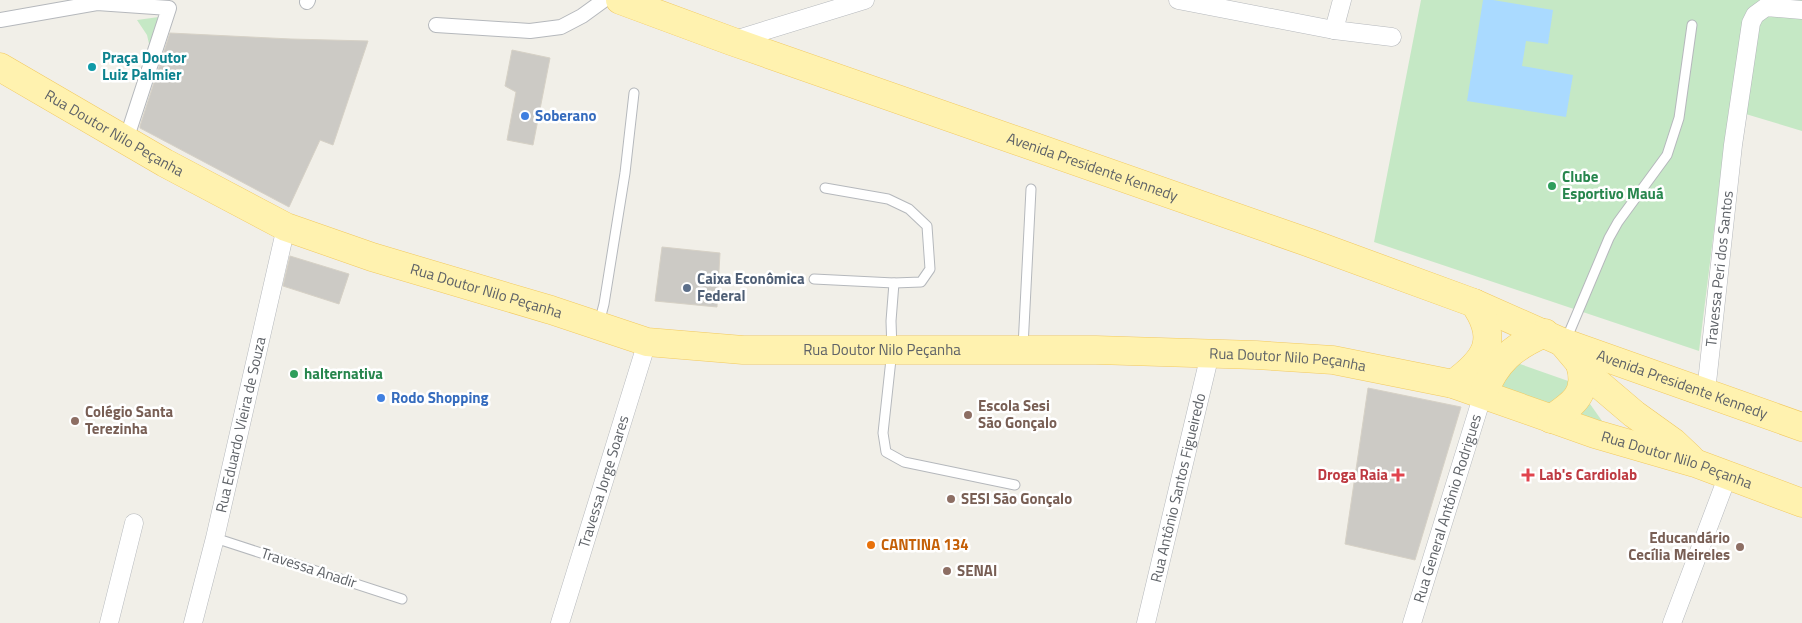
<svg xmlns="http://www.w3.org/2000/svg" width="1802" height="623" viewBox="0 0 1802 623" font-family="'Titillium Web',sans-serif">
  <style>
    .green { fill: #c5e8c5 }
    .water { fill: #aadaff }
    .building { fill: #cccac5; stroke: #d6d1c6 }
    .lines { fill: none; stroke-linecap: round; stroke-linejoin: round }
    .service-casing { stroke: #b5b8bc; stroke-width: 11 }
    .pedestrian-casing { stroke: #b5b8bc; stroke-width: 16 }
    .minor-casing { stroke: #b5b8bc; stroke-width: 19 }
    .primary-casing { stroke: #f2c960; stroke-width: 29 }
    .service { stroke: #fff; stroke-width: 9 }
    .pedestrian { stroke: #fff; stroke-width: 14 }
    .minor { stroke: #fff; stroke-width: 18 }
    .primary { stroke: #fff2af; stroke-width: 28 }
    .culture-dot { fill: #0f9aa8; stroke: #fff; stroke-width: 2 }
    .shop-dot { fill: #3f7fe0; stroke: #fff; stroke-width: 2 }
    .leisure-dot { fill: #2e9e5b; stroke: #fff; stroke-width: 2 }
    .service-dot { fill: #5c6f8a; stroke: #fff; stroke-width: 2 }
    .education-dot { fill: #8d6e63; stroke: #fff; stroke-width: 2 }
    .health-dot { fill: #e0444e; stroke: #fff; stroke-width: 2 }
    .food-dot { fill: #e8710a; stroke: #fff; stroke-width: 2 }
    .labels { text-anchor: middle; stroke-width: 5; stroke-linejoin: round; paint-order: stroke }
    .culture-label { font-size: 15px; font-weight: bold; fill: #0d838f; stroke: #fff; text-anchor: start }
    .shop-label { font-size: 15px; font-weight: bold; fill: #366cbe; stroke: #fff; text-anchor: start }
    .street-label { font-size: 15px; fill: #5f6368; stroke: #fff }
    .leisure-label { font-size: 15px; font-weight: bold; fill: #27864d; stroke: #fff; text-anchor: start }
    .service-label { font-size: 15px; font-weight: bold; fill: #4e5e75; stroke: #fff; text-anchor: start }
    .education-label { font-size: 15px; font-weight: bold; fill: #785e54; stroke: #fff; text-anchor: start }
    .health-label { font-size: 15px; font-weight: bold; fill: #be3a42; stroke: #fff; text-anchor: end }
    .food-label { font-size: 15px; font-weight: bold; fill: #c56008; stroke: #fff; text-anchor: start }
  </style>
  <rect width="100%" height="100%" fill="#f1efe8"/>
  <!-- green -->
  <g class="green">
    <path d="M1421,0H1802V131L1729,109L1699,351L1374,242Z"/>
    <path d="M166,16L150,48L147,35L137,20Z"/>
    <path d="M1520,364L1571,382L1573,384L1549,406L1498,388L1505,366Z"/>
    <path d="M1590,404L1607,428L1571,418Z"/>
  </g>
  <!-- water -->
  <path class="water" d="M1483,0H1493L1553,10L1548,44L1526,41L1522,66L1573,75L1566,117L1467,101Z"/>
  <!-- building -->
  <g class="building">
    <path d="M170,33L291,39L368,41L333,145L320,140L289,207L140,128V126Z"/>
    <path d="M512,50L550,58L533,145L507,140L516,92L505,86Z"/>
    <path d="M662,247L720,253L717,307L655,301Z"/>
    <path d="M290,256L349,274L339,304L283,286Z"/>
    <path d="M1368,388L1461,407L1415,560L1345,544Z"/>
  </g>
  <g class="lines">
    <!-- service casing -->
    <g class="service-casing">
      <g id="service">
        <path d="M814,279L894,283L921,282L930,269L927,226L909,209L888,199L825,188"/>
        <path d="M894,283L891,321L892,350L883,433L886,452L904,462L1015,485"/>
        <path d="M599,323L604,304L625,173L634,93"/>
        <path d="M1566,340L1609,238L1618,222L1667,155L1679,118L1692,25"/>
        <path d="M1023,347L1031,189"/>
        <path d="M215,538L402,599"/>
      </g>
    </g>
    <!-- pedestrian casing -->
    <g class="pedestrian-casing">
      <g id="pedestrian">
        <path d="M307,2L308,0"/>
        <path d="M0,20L97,3L169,8L126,140"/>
        <path d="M436,25L530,31L561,27L582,16L604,0"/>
      </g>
    </g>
    <!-- minor casing -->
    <g class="minor-casing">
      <g id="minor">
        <path d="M1178,0L1334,30L1392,37"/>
        <path d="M1334,30L1342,0"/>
        <path d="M731,41L865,0"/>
        <path id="s1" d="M1706,392L1733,145L1751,23L1755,15L1766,7L1802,10"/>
        <path d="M109,623L134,523"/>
        <path id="s2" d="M193,623L215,538L286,227"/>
        <path id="s3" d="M560,623L647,342"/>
        <path id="s4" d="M1146,623L1210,354"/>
        <path id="s5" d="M1412,623L1483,394"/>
        <path d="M1672,623L1728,475"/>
      </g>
    </g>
    <!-- primary casing -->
    <g class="primary-casing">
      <g id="primary">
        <path id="s6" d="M620,0L731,41L1310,243L1474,303L1562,342L1802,427"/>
        <path id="s7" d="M0,67L165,163L286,227L372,257L551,310L647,342L743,350H1096L1256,355L1333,360L1453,384L1595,434L1695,463L1802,503"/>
        <path d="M1562,342L1594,380L1634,414L1673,442L1690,458"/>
        <path d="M1453,384C1486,360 1500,340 1474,303"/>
        <path d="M1483,394C1496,361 1513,347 1545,333"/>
        <path d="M1551,419C1573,404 1589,394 1580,364"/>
      </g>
    </g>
    <!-- service -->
    <use href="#service" class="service"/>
    <!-- pedestrian -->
    <use href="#pedestrian" class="pedestrian"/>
    <!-- minor -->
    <use href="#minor" class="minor"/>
    <!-- primary -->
    <use href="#primary" class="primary"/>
  </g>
  <!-- markers -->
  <circle class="culture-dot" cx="92" cy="67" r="5"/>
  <g class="shop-dot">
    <circle cx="525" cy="116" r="5"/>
    <circle cx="381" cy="398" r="5"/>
  </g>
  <g class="leisure-dot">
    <circle cx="1552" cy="186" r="5"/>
    <circle cx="294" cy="374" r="5"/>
  </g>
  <circle class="service-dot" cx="687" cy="288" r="5"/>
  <g class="education-dot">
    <circle cx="968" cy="415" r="5"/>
    <circle cx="75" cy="421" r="5"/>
    <circle cx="951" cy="499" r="5"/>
    <circle cx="1740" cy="547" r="5"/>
    <circle cx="947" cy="571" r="5"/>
  </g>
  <g class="health-dot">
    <path d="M1395.5 467.5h5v5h5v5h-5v5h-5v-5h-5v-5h5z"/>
    <path d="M1525.5 467.5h5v5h5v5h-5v5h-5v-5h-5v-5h5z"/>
  </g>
  <circle class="food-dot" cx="871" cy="545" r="5"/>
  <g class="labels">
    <!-- culture labels -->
    <g class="culture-label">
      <text x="102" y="63">Praça Doutor<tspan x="102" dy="17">Luiz Palmier</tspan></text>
    </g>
    <!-- shop labels -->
    <g class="shop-label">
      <text x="535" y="121">Soberano</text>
      <text x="391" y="403">Rodo Shopping</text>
    </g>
    <!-- street labels -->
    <g class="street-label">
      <text dy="5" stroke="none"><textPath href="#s7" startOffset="132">Rua Doutor Nilo Peçanha</textPath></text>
      <text dy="5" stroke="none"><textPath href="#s6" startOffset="501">Avenida Presidente Kennedy</textPath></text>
      <text dy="5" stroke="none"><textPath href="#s1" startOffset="124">Travessa Peri dos Santos</textPath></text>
      <text dy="5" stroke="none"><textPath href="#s7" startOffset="538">Rua Doutor Nilo Peçanha</textPath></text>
      <text dy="5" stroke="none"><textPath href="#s7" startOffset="942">Rua Doutor Nilo Peçanha</textPath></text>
      <text dy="5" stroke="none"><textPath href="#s7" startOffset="1348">Rua Doutor Nilo Peçanha</textPath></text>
      <text dy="5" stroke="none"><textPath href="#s6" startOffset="1130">Avenida Presidente Kennedy</textPath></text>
      <text dy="5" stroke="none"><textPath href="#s2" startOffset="204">Rua Eduardo Vieira de Souza</textPath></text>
      <text dy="5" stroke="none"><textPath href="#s7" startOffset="1752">Rua Doutor Nilo Peçanha</textPath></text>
      <text dy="5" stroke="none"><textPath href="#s3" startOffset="148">Travessa Jorge Soares</textPath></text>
      <text dy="5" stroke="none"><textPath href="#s4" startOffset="139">Rua Antônio Santos Figueiredo</textPath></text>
      <text dy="5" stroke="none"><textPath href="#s5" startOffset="120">Rua General Antônio Rodrigues</textPath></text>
      <text transform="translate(309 568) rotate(18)" y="5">Travessa Anadir</text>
    </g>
    <!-- leisure labels -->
    <g class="leisure-label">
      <text x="1562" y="182">Clube<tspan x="1562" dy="17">Esportivo Mauá</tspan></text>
      <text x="304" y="379">halternativa</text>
    </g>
    <!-- service labels -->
    <g class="service-label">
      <text x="697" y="284">Caixa Econômica<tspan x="697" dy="17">Federal</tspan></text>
    </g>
    <!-- education labels -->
    <g class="education-label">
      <text x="978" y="411">Escola Sesi<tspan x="978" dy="17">São Gonçalo</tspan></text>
      <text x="85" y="417">Colégio Santa<tspan x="85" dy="17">Terezinha</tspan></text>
      <text x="961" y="504">SESI São Gonçalo</text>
      <text x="1730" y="543" text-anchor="end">Educandário<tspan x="1730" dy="17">Cecília Meireles</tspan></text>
      <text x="957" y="576">SENAI</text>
    </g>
    <!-- health labels -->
    <g class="health-label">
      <text x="1388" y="480">Droga Raia</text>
      <text x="1539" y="480" text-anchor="start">Lab's Cardiolab</text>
    </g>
    <!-- food labels -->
    <g class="food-label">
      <text x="881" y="550">CANTINA 134</text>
    </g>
  </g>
</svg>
